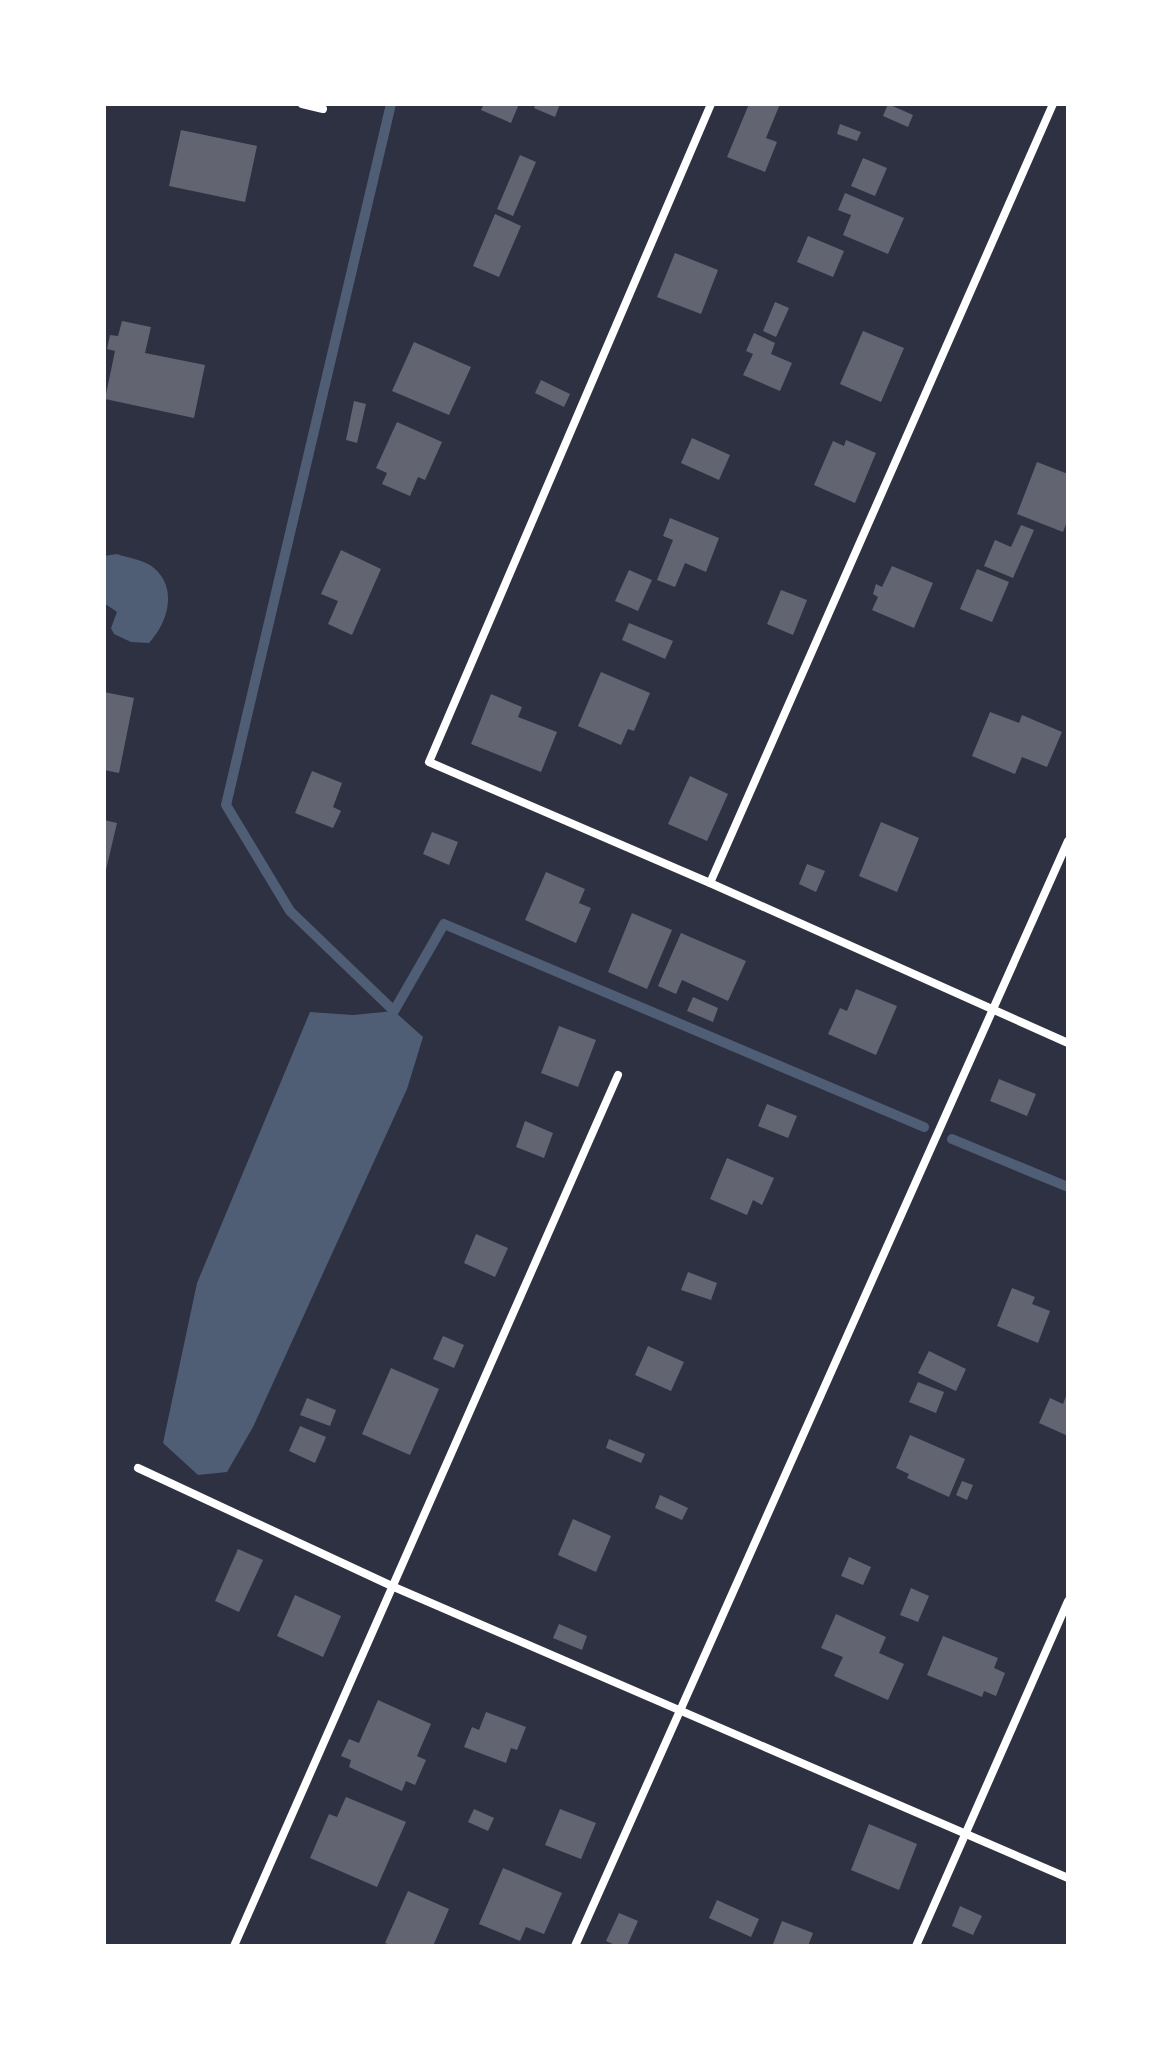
<svg xmlns="http://www.w3.org/2000/svg" width="1172" height="2050" viewBox="0 0 1172 2050" font-family="Merriweather,serif">
  <style>
    .water { fill: #4f5d75 }
    .lines { fill: none; stroke-linecap: round; stroke-linejoin: round }
    .stream { stroke: #4f5d75; stroke-width: 10 }
    .building { fill: #626471 }
    .minor { stroke: #fff; stroke-width: 8 }
  </style>
  <rect width="100%" height="100%" fill="#2d3142"/>
  <!-- water -->
  <g class="water">
    <path d="M117,554C128,558 145,560 154,568C178,588 168,623 149,643L131,642L114,634L111,628L117,612L104,603V556Z"/>
    <path d="M394,1011L423,1037L407,1089L253,1427L227,1472L198,1475L163,1443L197,1283L310,1012L353,1015Z"/>
  </g>
  <g class="lines">
    <!-- stream -->
    <g class="stream">
      <path d="M391,104L226,805L290,911L394,1011L444,924L924,1127"/>
      <path d="M952,1139L1068,1187"/>
    </g>
  </g>
  <!-- building -->
  <g class="building">
    <path d="M484,104H519L511,123L481,110Z"/>
    <path d="M536,104H560L555,117L534,108Z"/>
    <path d="M749,104H780L766,138L777,142L765,172L727,157Z"/>
    <path d="M888,104L913,115L908,127L883,116Z"/>
    <path d="M840,124L861,132L857,141L837,134Z"/>
    <path d="M181,130L257,146L245,202L169,186Z"/>
    <path d="M520,155L536,162L513,216L497,209Z"/>
    <path d="M863,158L887,168L875,196L851,186Z"/>
    <path d="M845,193L904,218L888,254L843,235L851,215L838,210Z"/>
    <path d="M495,214L521,226L499,277L473,266Z"/>
    <path d="M808,236L844,251L833,277L797,262Z"/>
    <path d="M675,253L718,270L701,314L657,297Z"/>
    <path d="M775,302L789,308L776,337L763,331Z"/>
    <path d="M122,321L151,327L145,353L205,365L194,418L105,399L115,351L107,349L110,335L118,336Z"/>
    <path d="M863,331L904,348L881,402L840,384Z"/>
    <path d="M754,333L775,343L771,354L792,363L780,391L743,375L753,354L746,351Z"/>
    <path d="M414,342L471,367L449,415L392,391Z"/>
    <path d="M541,380L570,394L564,407L535,393Z"/>
    <path d="M354,401L366,404L357,443L346,440Z"/>
    <path d="M397,422L442,442L425,480L418,477L410,496L382,484L387,473L376,468Z"/>
    <path d="M692,438L730,455L719,480L681,463Z"/>
    <path d="M846,440L876,453L855,503L814,485L833,441L844,446Z"/>
    <path d="M1037,462L1068,474V519L1063,532L1017,514Z"/>
    <path d="M670,518L719,538L706,572L685,563L675,587L657,580L673,540L663,536Z"/>
    <path d="M1021,525L1034,530L1013,578L984,566L995,540L1011,547Z"/>
    <path d="M341,550L381,569L352,635L328,624L338,601L321,594Z"/>
    <path d="M892,566L933,583L914,628L872,610L878,597L873,594L876,584L882,587Z"/>
    <path d="M977,569L1009,582L992,622L960,609Z"/>
    <path d="M629,570L652,580L638,611L615,601Z"/>
    <path d="M781,590L807,600L793,635L767,624Z"/>
    <path d="M629,623L673,641L665,659L622,640Z"/>
    <path d="M601,672L650,693L634,731L628,729L621,745L578,726Z"/>
    <path d="M104,692L134,698L119,773L104,770Z"/>
    <path d="M491,694L522,707L518,717L557,732L541,772L471,744Z"/>
    <path d="M990,712L1019,723L1022,715L1062,732L1047,767L1022,757L1015,774L972,756Z"/>
    <path d="M312,771L342,783L333,807L341,811L333,828L295,813Z"/>
    <path d="M690,776L728,794L707,841L668,824Z"/>
    <path d="M104,820L117,823L105,874L104,873Z"/>
    <path d="M881,822L919,838L897,892L859,876Z"/>
    <path d="M432,832L458,842L449,865L423,854Z"/>
    <path d="M807,864L825,871L816,892L799,884Z"/>
    <path d="M546,872L585,889L579,903L591,908L576,943L525,920Z"/>
    <path d="M632,913L672,930L647,989L608,972Z"/>
    <path d="M681,933L746,961L728,1001L682,980L676,994L658,986Z"/>
    <path d="M856,989L897,1006L876,1055L828,1034L840,1008L847,1011Z"/>
    <path d="M693,997L718,1008L713,1022L687,1011Z"/>
    <path d="M559,1026L596,1040L578,1087L541,1073Z"/>
    <path d="M999,1079L1036,1094L1027,1116L990,1101Z"/>
    <path d="M767,1104L797,1116L788,1138L758,1126Z"/>
    <path d="M525,1121L553,1133L544,1158L516,1147Z"/>
    <path d="M727,1158L774,1178L762,1205L753,1200L747,1215L710,1199Z"/>
    <path d="M476,1234L508,1248L495,1277L464,1263Z"/>
    <path d="M688,1272L717,1283L711,1300L681,1290Z"/>
    <path d="M1012,1288L1035,1297L1032,1304L1050,1311L1038,1343L997,1326Z"/>
    <path d="M443,1336L464,1345L454,1368L433,1359Z"/>
    <path d="M648,1346L684,1362L671,1391L635,1375Z"/>
    <path d="M929,1351L966,1369L956,1391L918,1373Z"/>
    <path d="M391,1368L439,1389L410,1455L362,1434Z"/>
    <path d="M918,1382L944,1392L936,1413L909,1402Z"/>
    <path d="M1068,1391V1436L1039,1423L1050,1398L1063,1404Z"/>
    <path d="M307,1398L336,1410L330,1426L300,1415Z"/>
    <path d="M300,1426L326,1437L315,1463L289,1451Z"/>
    <path d="M910,1435L965,1459L949,1497L907,1478L909,1474L896,1468Z"/>
    <path d="M609,1439L645,1454L641,1463L606,1448Z"/>
    <path d="M962,1481L973,1485L967,1500L956,1495Z"/>
    <path d="M660,1495L688,1508L682,1520L655,1508Z"/>
    <path d="M573,1519L611,1536L596,1572L558,1555Z"/>
    <path d="M238,1549L263,1560L239,1612L215,1601Z"/>
    <path d="M849,1557L871,1567L863,1585L841,1576Z"/>
    <path d="M911,1588L929,1596L918,1622L900,1615Z"/>
    <path d="M295,1595L341,1616L323,1657L277,1636Z"/>
    <path d="M836,1614L886,1637L879,1653L904,1664L888,1700L834,1676L843,1657L821,1648Z"/>
    <path d="M559,1624L587,1636L582,1650L553,1638Z"/>
    <path d="M943,1636L998,1658L994,1668L1005,1673L996,1696L984,1691L982,1697L927,1675Z"/>
    <path d="M378,1700L431,1724L417,1756L426,1760L415,1785L406,1781L402,1791L349,1767L351,1760L341,1756L349,1739L359,1743Z"/>
    <path d="M486,1712L526,1727L517,1750L511,1748L506,1763L464,1747L472,1727L479,1730Z"/>
    <path d="M346,1797L406,1822L377,1887L310,1858L329,1814L337,1817Z"/>
    <path d="M474,1809L494,1818L488,1831L468,1822Z"/>
    <path d="M560,1809L596,1823L581,1859L545,1845Z"/>
    <path d="M869,1824L917,1844L899,1890L851,1870Z"/>
    <path d="M503,1868L562,1893L544,1934L526,1927L520,1941L479,1924Z"/>
    <path d="M408,1891L449,1909L433,1946H393L385,1943Z"/>
    <path d="M717,1900L759,1919L751,1937L709,1918Z"/>
    <path d="M960,1906L982,1916L973,1935L952,1926Z"/>
    <path d="M619,1913L638,1921L627,1946H617L606,1941Z"/>
    <path d="M782,1921L813,1933L808,1946L773,1944Z"/>
  </g>
  <g class="lines">
    <!-- minor -->
    <g class="minor">
      <path d="M302,104L323,109"/>
      <path d="M711,104L429,762L710,883L1068,1043"/>
      <path d="M710,883L1053,104"/>
      <path d="M138,1468L394,1587L1068,1878"/>
      <path d="M234,1946L618,1075"/>
      <path d="M575,1946L1068,841"/>
      <path d="M916,1946L1068,1601"/>
    </g>
  </g>
  <!-- border -->
  <rect width="1172" height="2050" fill="none" stroke="#ffffff" stroke-width="212"/>
</svg>
